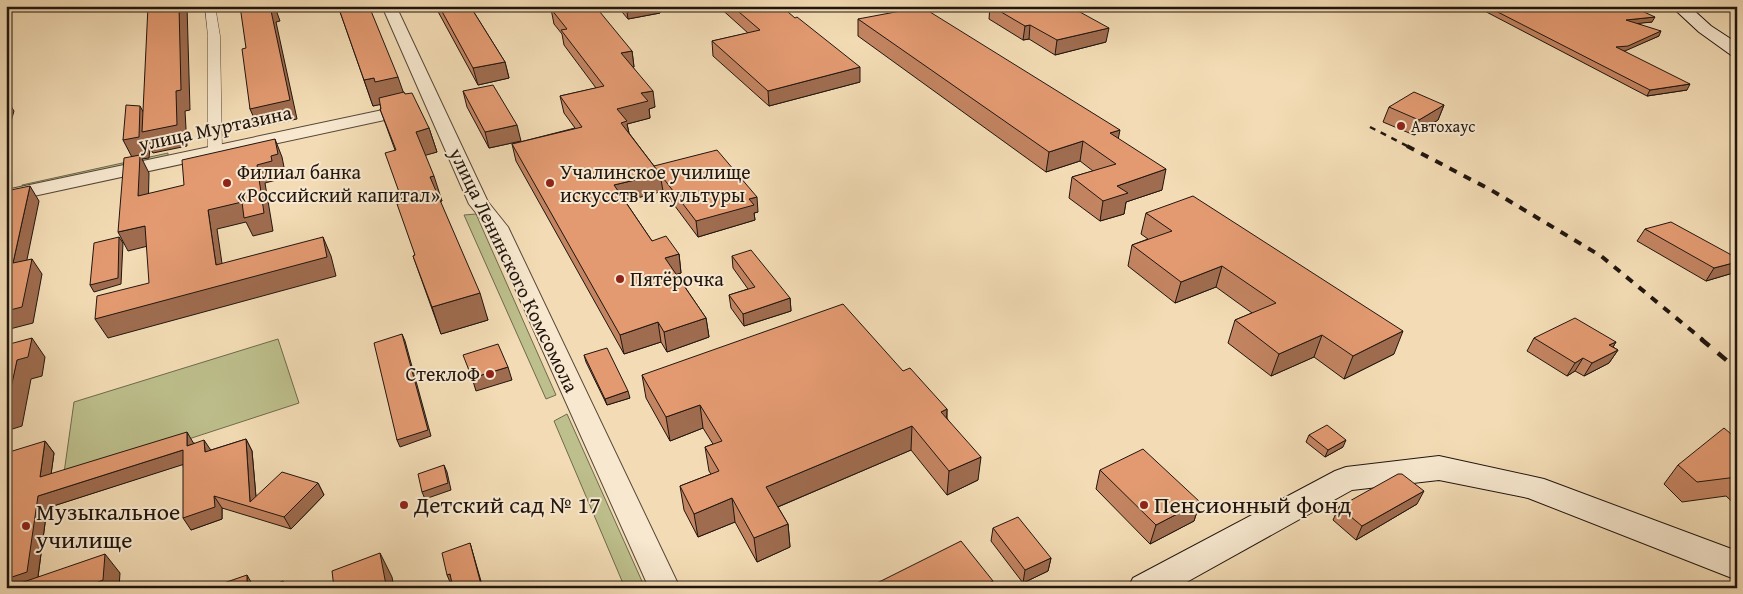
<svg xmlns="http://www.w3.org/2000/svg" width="1743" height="594" viewBox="0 0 1743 594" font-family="'Gentium Book Plus',serif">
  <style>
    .green { fill: #bdbf8c; stroke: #6e6a4e }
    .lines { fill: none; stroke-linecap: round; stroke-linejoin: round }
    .minor-casing { stroke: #554738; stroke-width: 1 }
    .tertiary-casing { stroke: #554738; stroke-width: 2 }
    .secondary-casing { stroke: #20150f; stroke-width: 2 }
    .minor { fill: #f7e8cf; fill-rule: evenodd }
    .tertiary { fill: #f7e8cf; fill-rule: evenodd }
    .secondary { fill: #f7e8cf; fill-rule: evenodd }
    .rail-far2 { stroke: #20150f; stroke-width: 2.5; stroke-dasharray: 6 6; stroke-linecap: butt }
    .rail-far1 { stroke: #20150f; stroke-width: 4; stroke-dasharray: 8 8; stroke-linecap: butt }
    .rail { stroke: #20150f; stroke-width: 4.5; stroke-dasharray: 11 11; stroke-linecap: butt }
    .wall { fill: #c38461; stroke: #20150f }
    .shaded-wall { fill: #9f6c4f; stroke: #20150f }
    .building { fill: #e39a71; stroke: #20150f }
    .poi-dot { fill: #8f2418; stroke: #f7e8cf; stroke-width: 2 }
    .labels { text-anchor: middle; stroke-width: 4; stroke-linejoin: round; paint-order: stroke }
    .far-poi-label { font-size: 16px; fill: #20150f; stroke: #f7e8cf; text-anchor: start }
    .street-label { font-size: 20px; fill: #20150f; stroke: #f7e8cf }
    .poi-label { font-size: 20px; fill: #20150f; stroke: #f7e8cf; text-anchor: start }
    .near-poi-label { font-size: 24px; fill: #20150f; stroke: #f7e8cf; text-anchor: start }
  </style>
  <rect width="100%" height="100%" fill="#f3dcb5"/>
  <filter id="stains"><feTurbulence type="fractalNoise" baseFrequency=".004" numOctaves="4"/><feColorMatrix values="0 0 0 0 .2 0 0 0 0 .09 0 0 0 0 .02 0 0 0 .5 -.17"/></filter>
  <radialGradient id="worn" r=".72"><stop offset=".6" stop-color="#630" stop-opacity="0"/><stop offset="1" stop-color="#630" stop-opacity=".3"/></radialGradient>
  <!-- green -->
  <g class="green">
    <path d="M168,153V156L22,188V185Z"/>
    <path d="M476,214L556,395L546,399L464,215Z"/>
    <path d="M278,339L299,403L63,480L74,402Z"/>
    <path d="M567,414L645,588H625L554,421Z"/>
  </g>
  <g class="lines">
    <!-- minor casing -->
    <g class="minor-casing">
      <path id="minor" d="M205,6H215L220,36L222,151L220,154H210L208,151V36Z"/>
    </g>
    <!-- tertiary casing -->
    <g class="tertiary-casing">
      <g id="tertiary">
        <path d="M382,6H396L488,202L508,227L680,588H649L488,228L469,204Z"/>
        <path d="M411,104L417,105L419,109L417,113L6,202V190Z"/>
      </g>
    </g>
    <!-- secondary casing -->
    <g class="secondary-casing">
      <g id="secondary">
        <path d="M6,6H15L12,9L7,11Z"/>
        <path d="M1671,6H1689L1711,26L1737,43V56L1731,55L1699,32Z"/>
        <path d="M1439,456L1544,479L1737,551V580L1528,498L1439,480L1352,490L1176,588H1128L1133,578L1335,471L1346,467Z"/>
      </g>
    </g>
    <!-- minor -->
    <use href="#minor" class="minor"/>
    <!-- tertiary -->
    <use href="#tertiary" class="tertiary"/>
    <!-- secondary -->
    <use href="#secondary" class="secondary"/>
    <!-- rail-far2 -->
    <path class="rail-far2" d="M1370,127L1409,147"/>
    <!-- rail-far1 -->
    <path class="rail-far1" d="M1407,146L1491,190L1601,256L1703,340"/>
    <!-- rail -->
    <path class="rail" d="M1701,339L1737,369"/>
  </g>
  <!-- wall -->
  <g class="wall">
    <path d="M338,6L405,94L429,128L437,152L425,155L442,201H440L488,320L441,334L413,256L415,255L403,203L395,150L380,109H381L380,104L373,106Z"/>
    <path d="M435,6H470L505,62L509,78L478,85Z"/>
    <path d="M617,6H659L660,13L628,19Z"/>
    <path d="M718,6H781L860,82L769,106L713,56L712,41L748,33Z"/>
    <path d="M990,6H1069L1106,42L1055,55L1029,39L1023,40L989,19Z"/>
    <path d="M1475,6H1631L1652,22L1638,23L1659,36L1623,51L1687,90L1647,96Z"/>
    <path d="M551,9L632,51L634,67H633L655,107L649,109L650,118L627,124L629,133L654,166L758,212L754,213L755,220L698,237L663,190V191L625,201L652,241L679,254L681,273L676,274L706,318L709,337L667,352L661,342L624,354L516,161L512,144L575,128L564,113L560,96L596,88L564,45L562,34L554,24Z"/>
    <path d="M858,19L1118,139L1162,190L1126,202L1124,214L1100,221L1069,198L1072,177L1093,171L1080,161L1046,172L858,36Z"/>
    <path d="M463,91L521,141L489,148L467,107Z"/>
    <path d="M1444,105L1438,120L1414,135L1383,122L1389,107Z"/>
    <path d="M1146,213L1394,354L1344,379L1314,357L1271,376L1228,343L1235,320L1252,313L1216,287L1175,303L1128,266L1132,245L1148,239L1141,234Z"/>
    <path d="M1645,229L1733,273L1706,281L1637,241Z"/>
    <path d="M732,256L790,298L791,311L744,326L731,308L729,295L748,289L733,268Z"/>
    <path d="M1534,338L1616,342L1613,347L1618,350L1609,363L1584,376L1575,371L1567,376L1527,351Z"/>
    <path d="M584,355L630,398L607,405L586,362Z"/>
    <path d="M903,371L947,409V418L978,480L947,495L911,450L778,507L788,524L790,547L757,562L735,522L698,537L684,510L680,486L711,474L709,471L705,447L713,444L703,428L670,441L646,398L642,375Z"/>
    <path d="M1309,435L1343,447L1325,457L1306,442Z"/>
    <path d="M246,439L252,451L256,497L318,483L324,495L291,529L222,508V519L191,530L183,464L47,508L38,577L120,573L6,588L45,441L54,453L51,474L194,443L211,450Z"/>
    <path d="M1737,439V506L1726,496L1682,502L1664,484L1678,465Z"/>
    <path d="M1100,470L1200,502L1194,521L1150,544L1096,489Z"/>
    <path d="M1417,504L1356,540L1333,520L1339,507Z"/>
    <path d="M993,528L1051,558L1048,571L1023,583L991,541Z"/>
  </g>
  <!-- shaded-wall -->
  <g class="shaded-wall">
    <path d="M179,6H187L190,110L185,111L187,146L153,153L150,148L149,158L142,159L149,173L148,215L138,196L134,161L123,140L140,106L151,126L176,91Z"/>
    <path d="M270,6H278L275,7L280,21L276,22L297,119L258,127L250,109Z"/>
    <path d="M656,6H659L660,13L628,19L627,12Z"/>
    <path d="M1655,17L1652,22L1624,25L1626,20Z"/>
    <path d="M1030,25L1029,39L1023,40L1025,26Z"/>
    <path d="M1109,28L1106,42L1055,55L1057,40Z"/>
    <path d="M1661,31L1659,36L1625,51L1613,52L1616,47Z"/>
    <path d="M632,51L634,67L624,69L621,53Z"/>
    <path d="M505,62L509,78L478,85L473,68Z"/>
    <path d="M860,67V82L769,106L768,91Z"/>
    <path d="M398,77L407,103L383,104L373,106L364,80L374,78Z"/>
    <path d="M1690,84L1687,90L1647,96L1650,90Z"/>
    <path d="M653,91L655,107L649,109L650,118L627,124L630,138L624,140L617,109L641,93Z"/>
    <path d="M6,98L14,111L6,139Z"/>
    <path d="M1444,105L1438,120L1414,135L1419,120Z"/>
    <path d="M517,125L521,141L489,148L485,132Z"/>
    <path d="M429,128L437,152L423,156L416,132Z"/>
    <path d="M1120,130L1116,150L1110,133Z"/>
    <path d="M275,139L282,157L285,172L279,174L280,179L265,183L273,231L253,236L246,222L217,229L225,284L323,237L331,256L336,276L108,338L95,319L216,265L208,210L257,165Z"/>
    <path d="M1083,141L1080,161L1046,172L1049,152Z"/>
    <path d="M1166,169L1162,190L1126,202L1124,214L1100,221L1103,201L1117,186Z"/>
    <path d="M660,174L663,191L618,203L614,185Z"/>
    <path d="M434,176L442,201L438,202L430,177Z"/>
    <path d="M30,186L39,201L23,279L13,263Z"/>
    <path d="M757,197L758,212L754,213L755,220L698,237L696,221L749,199Z"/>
    <path d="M145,226L156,244L128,251L118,232Z"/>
    <path d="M119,237L123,243L121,284L94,292L90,285Z"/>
    <path d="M679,254L681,273L668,277L665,258Z"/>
    <path d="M32,259L42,274L33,323L6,330V311Z"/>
    <path d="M1737,262V267L1733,273L1706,281L1714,268Z"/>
    <path d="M1222,266L1216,287L1175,303L1181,282Z"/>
    <path d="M480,293L488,320L441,334L432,307Z"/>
    <path d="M790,298L791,311L744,326L743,314Z"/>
    <path d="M706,318L709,337L667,352L664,332Z"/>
    <path d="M658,322L661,342L624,354L620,335Z"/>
    <path d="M1403,331L1394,354L1344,379L1353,356Z"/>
    <path d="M402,334L405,341L431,436L400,447L397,440Z"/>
    <path d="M1322,335L1314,357L1271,376L1279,354Z"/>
    <path d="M32,338L45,357L42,376L31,379L22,426L6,431V407L17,360Z"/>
    <path d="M1616,342L1608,355L1609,345Z"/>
    <path d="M1618,350L1609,363L1584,376L1592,363Z"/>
    <path d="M1583,358L1575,371L1567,376L1575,363Z"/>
    <path d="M508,367L512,380L476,391L472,378Z"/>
    <path d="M628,391L630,398L607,405L605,399Z"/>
    <path d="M700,405L703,428L670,441L666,417Z"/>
    <path d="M947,409L946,433L941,412Z"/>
    <path d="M912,426L911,450L768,511L766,487Z"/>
    <path d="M187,432L194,444L187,446Z"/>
    <path d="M246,439L252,451L257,509L250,502Z"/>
    <path d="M204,440L212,452H205Z"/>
    <path d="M1346,440L1343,447L1325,457L1328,450Z"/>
    <path d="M45,441L54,453L49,489L40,477Z"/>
    <path d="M183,450L191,462L47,508L37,584L6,588V579L38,496Z"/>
    <path d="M981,457L978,480L947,495L949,471Z"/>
    <path d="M444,465L447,472L451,490L425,499L422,492Z"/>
    <path d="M318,483L324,495L291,529L284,517Z"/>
    <path d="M1424,491L1417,504L1356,540L1362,526Z"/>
    <path d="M214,496L222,508V519L191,530L183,518Z"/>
    <path d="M732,498L735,522L698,537L694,514Z"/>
    <path d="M1200,502L1194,521L1150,544L1156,525Z"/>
    <path d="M788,524L790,547L757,562L754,538Z"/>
    <path d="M470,543L472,550L483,588H482Z"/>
    <path d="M380,553L392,577L394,588H378Z"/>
    <path d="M105,554L120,573L119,588H90L91,585Z"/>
    <path d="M1051,558L1048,571L1023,583L1025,570Z"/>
    <path d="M450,574L453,580L450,582L447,575Z"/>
    <path d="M247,575L251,582V588H247Z"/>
    <path d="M283,581L287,588H283Z"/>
    <path d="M993,581L992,588H979Z"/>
  </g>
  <!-- building -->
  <g class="building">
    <path d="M148,6H179L181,90L176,91L177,125L142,132Z"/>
    <path d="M240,6H270L290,100L250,109L242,49L246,48Z"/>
    <path d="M338,6H369L398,77L375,82L374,78L364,80Z"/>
    <path d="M439,6H470L505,62L473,68Z"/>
    <path d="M566,6H595L632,51L621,53L653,91L641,93L648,101L617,109L627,121L621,123L660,174L614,185L652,241L666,236L679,254L665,258L706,318L664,332L658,322L620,335L512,144L582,127L560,96L604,86L561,30L567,29L551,9Z"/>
    <path d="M622,6H656L627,12Z"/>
    <path d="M732,6H781L795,18L797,17L860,67L768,91L712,41L760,30Z"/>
    <path d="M991,6H1069L1109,28L1057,40L1030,25L1025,26Z"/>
    <path d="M1486,6H1631L1655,17L1626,20L1661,31L1628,46L1616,47L1690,84L1650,90Z"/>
    <path d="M922,7L1120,130L1110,133L1166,169L1117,186L1128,193L1103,201L1072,177L1116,164L1083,141L1049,152L858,19Z"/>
    <path d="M493,85L517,125L485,132L463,91Z"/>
    <path d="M404,92L405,94L412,93L429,128L416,132L434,176L430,177L480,293L432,307L413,256L415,255L397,204L403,203L385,153L396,150L380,109H381L379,98Z"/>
    <path d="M1414,92L1444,105L1419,120L1389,107Z"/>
    <path d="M126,105L140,106L139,137L123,140Z"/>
    <path d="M275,139L278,154L271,156L272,161L257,165L264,213L244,218L242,202L208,210L216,265L323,237L327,257L95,319L97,296L149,283L145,226L118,232L124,158L140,155L138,196L184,185L182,160Z"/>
    <path d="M717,150L757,197L749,199L754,205L696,221L654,166Z"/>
    <path d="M30,186L13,263L32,259L22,307L6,311V191Z"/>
    <path d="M1193,196L1403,331L1353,356L1322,335L1279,354L1235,320L1276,303L1222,266L1181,282L1132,245L1172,231L1146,213Z"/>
    <path d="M1671,222L1737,258V262L1714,268L1645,229Z"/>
    <path d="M119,237L118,278L90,285L94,243Z"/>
    <path d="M751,250L790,298L743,314L729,295L755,287L732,256Z"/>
    <path d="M843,304L903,371L910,368L947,409L941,412L981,457L949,471L912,426L766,487L788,524L754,538L732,498L694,514L680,486L719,471L705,447L722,441L700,405L666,417L642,375Z"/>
    <path d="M1575,318L1616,342L1609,345L1618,350L1592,363L1583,358L1575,363L1534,338Z"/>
    <path d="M402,334L428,430L397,440L374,343Z"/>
    <path d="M32,338L28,357L17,360L7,407H6V345Z"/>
    <path d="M498,344L508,367L472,378L463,355Z"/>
    <path d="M607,348L628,391L605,399L584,355Z"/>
    <path d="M1327,425L1346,440L1328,450L1309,435Z"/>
    <path d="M1724,428L1737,439V477L1697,482L1678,465Z"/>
    <path d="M187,432V446L204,440L205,452L246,439L250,502L282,472L318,483L284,517L214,496L215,507L183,518V450L38,496L27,572L6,579V453L45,441L40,477Z"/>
    <path d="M1143,449L1200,502L1156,525L1100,470Z"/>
    <path d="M444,465L448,483L422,492L418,474Z"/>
    <path d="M1398,474H1402L1424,491L1362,526L1339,507Z"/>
    <path d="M1018,517L1051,558L1025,570L993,528Z"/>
    <path d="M961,541L993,581L979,588H867Z"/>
    <path d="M470,543L482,588H453L450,574L447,575L442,553Z"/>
    <path d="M380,553L386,585L378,588H334L332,571Z"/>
    <path d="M105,554L103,580L91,585L90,588H6Z"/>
    <path d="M247,575V588H215V586Z"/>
    <path d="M283,581V588H265Z"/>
  </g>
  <!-- markers -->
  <g class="poi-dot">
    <circle cx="1401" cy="126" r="5"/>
    <circle cx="227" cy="183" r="5"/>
    <circle cx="550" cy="183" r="5"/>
    <circle cx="620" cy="279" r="5"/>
    <circle cx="490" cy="374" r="5"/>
    <circle cx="404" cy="505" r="5"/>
    <circle cx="1144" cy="505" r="5"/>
    <circle cx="26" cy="526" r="5"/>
  </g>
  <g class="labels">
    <!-- far-poi labels -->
    <g class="far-poi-label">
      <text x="1411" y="132">Автохаус</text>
    </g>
    <!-- street labels -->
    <g class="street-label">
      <text transform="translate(215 128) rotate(-12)" y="7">улица Муртазина</text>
      <text transform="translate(514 270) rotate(64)" y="7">улица Ленинского Комсомола</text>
    </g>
    <!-- poi labels -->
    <g class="poi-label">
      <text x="237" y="179">Филиал банка<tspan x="237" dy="23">«Российский капитал»</tspan></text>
      <text x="560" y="179">Учалинское училище<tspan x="560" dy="23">искусств и культуры</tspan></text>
      <text x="630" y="286">Пятёрочка</text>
      <text x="480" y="381" text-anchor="end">СтеклоФ</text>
    </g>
    <!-- near-poi labels -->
    <g class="near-poi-label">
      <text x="414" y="513">Детский сад № 17</text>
      <text x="1154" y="513">Пенсионный фонд</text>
      <text x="36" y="520">Музыкальное<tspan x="36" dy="28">училище</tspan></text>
    </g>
  </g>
  <!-- margin -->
  <rect width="1743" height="594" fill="none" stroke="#f3dcb5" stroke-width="25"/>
  <rect x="8" y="8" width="1728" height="579" fill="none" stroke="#20150f" stroke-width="2.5"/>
  <rect x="12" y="12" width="1718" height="569" fill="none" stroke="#20150f"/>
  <rect width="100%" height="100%" filter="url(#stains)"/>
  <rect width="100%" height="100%" fill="url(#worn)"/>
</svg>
